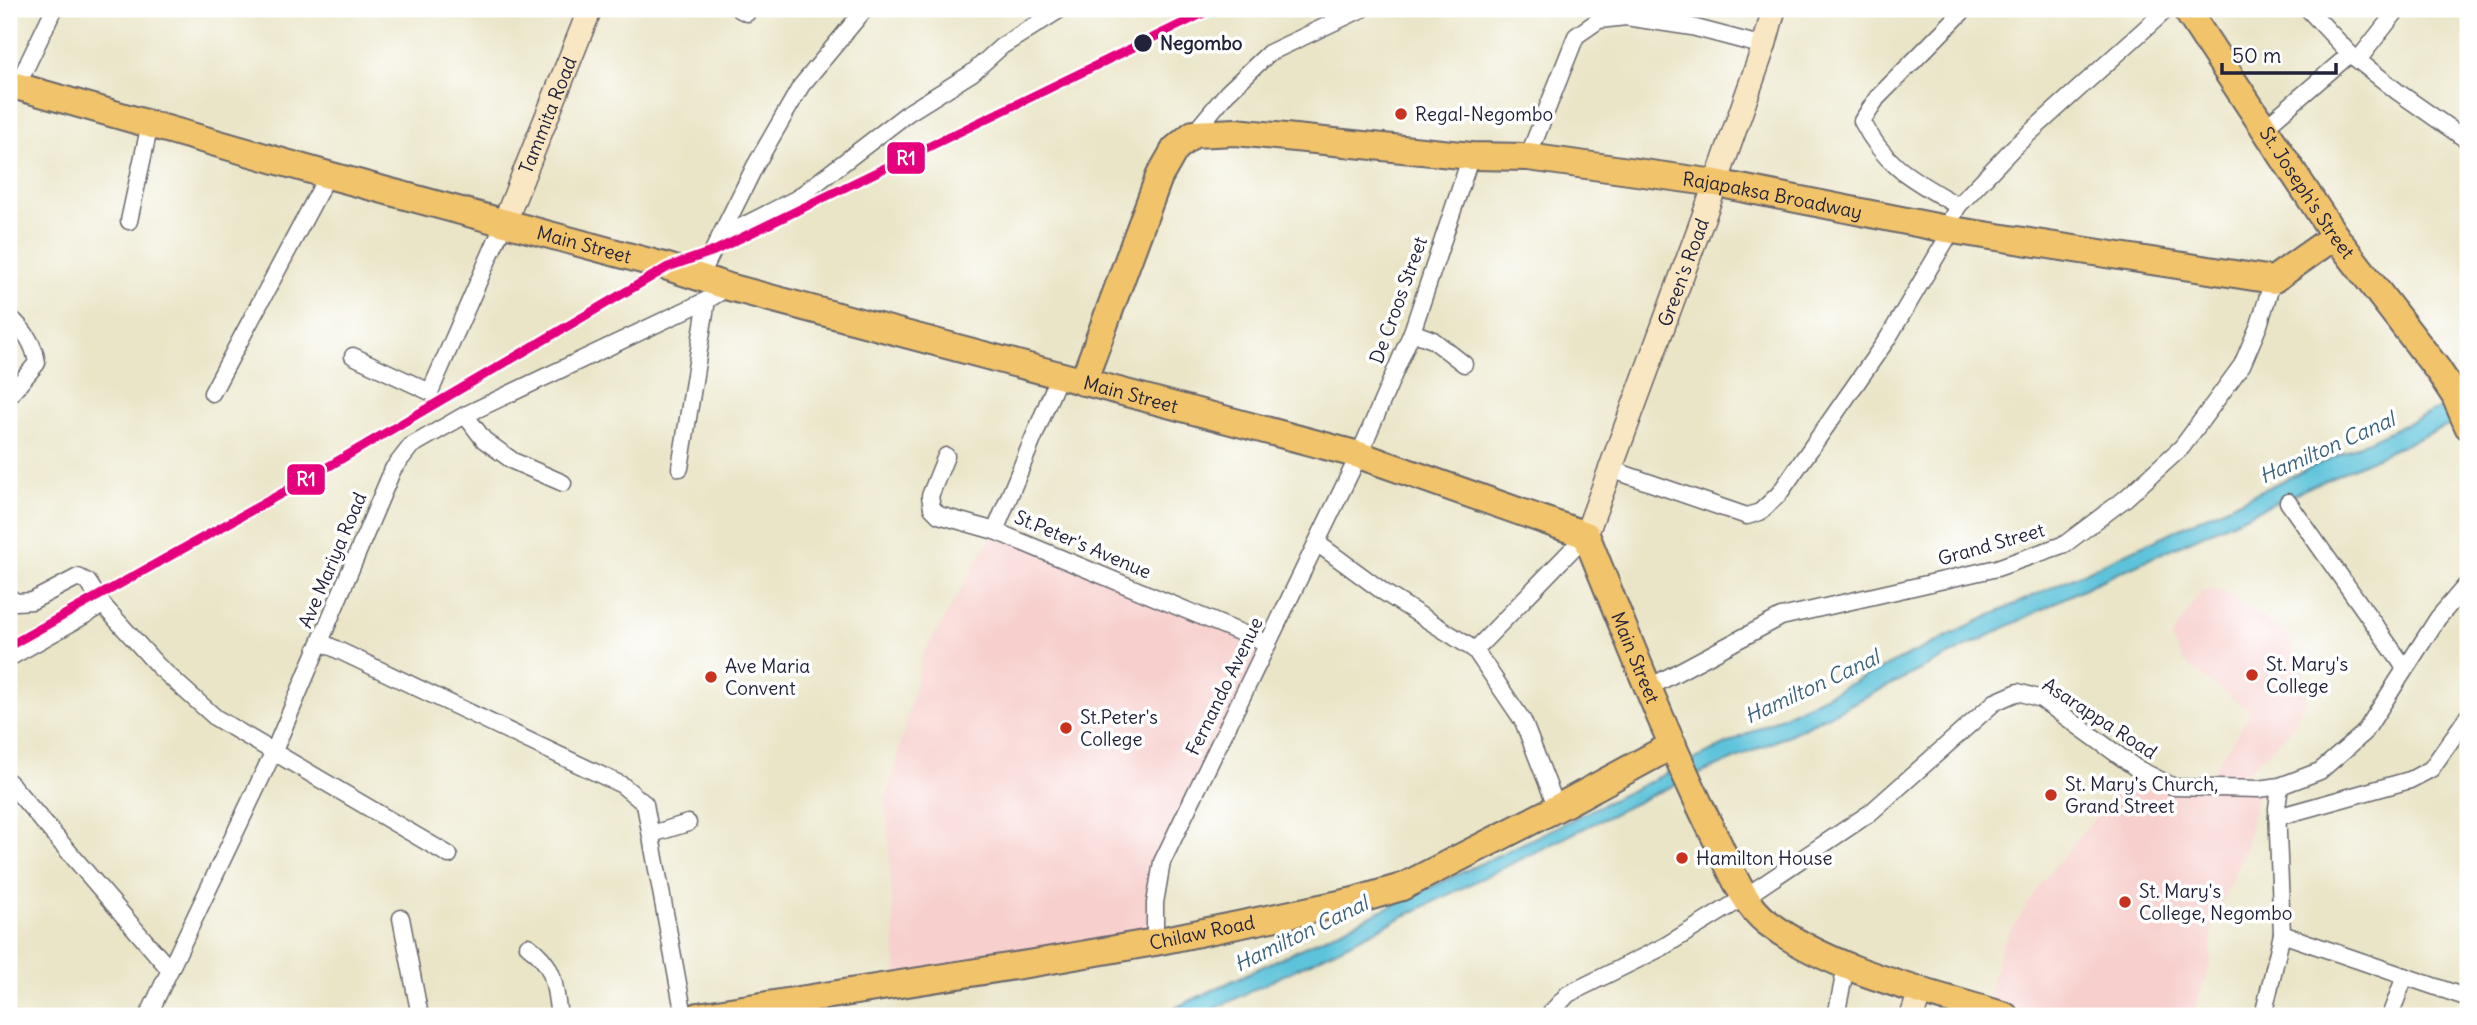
<svg xmlns="http://www.w3.org/2000/svg" width="2477" height="1025" viewBox="0 0 2477 1025" font-family="Delius,sans-serif">
  <style>
    .built { fill: #f7d0ce }
    .water { fill: #5dc3da; stroke: #40728a; stroke-width: 2 }
    .lines { fill: none; stroke-linecap: round; stroke-linejoin: round }
    .street-casing { stroke: #68666c; stroke-width: 19 }
    .secondary-casing { stroke: #68666c; stroke-width: 26 }
    .primary-casing { stroke: #68666c; stroke-width: 30 }
    .street { stroke: #fff; stroke-width: 16 }
    .secondary { stroke: #f9e7c3; stroke-width: 23 }
    .primary { stroke: #f1c36a; stroke-width: 26 }
    .rail-1-casing { stroke: #fff; stroke-width: 14 }
    .rail-1 { stroke: #e5007d; stroke-width: 9 }
    .stop-dot { fill: #22223b; stroke: #fff; stroke-width: 2.5 }
    .poi-dot { fill: #c8321e; stroke: #fff; stroke-width: 2.5 }
    .labels { text-anchor: middle; stroke-width: 7; stroke-linejoin: round; paint-order: stroke }
    .stop-label { font-size: 19px; font-weight: bold; fill: #22223b; stroke: #fff; text-anchor: start }
    .poi-label { font-size: 19px; fill: #22223b; stroke: #fff; text-anchor: start }
    .street-label { font-size: 19px; fill: #22223b; stroke: #fff }
    .water-label { font-size: 21px; font-style: italic; fill: #3a627b; stroke: #fff }
    .line-badge { stroke: #fff; stroke-width: 2.5 }
    .badge-label { font-size: 19px; text-anchor: middle; font-weight: bold; fill: #fff }
  </style>
  <rect width="100%" height="100%" fill="#fff"/>
  <filter id="ink" filterUnits="userSpaceOnUse"><feTurbulence type="fractalNoise" baseFrequency=".0143" numOctaves="2"/><feDisplacementMap in="SourceGraphic" scale="14" xChannelSelector="R" yChannelSelector="G"/><feConvolveMatrix kernelMatrix="1 2 1 2 8 2 1 2 1" color-interpolation-filters="sRGB"/></filter>
  <filter id="wash" filterUnits="userSpaceOnUse"><feTurbulence type="fractalNoise" baseFrequency=".00686" numOctaves="4" result="noise"/><feDisplacementMap in="SourceGraphic" scale="28" xChannelSelector="R" yChannelSelector="G"/><feGaussianBlur stdDeviation="1.57" result="paint"/><feColorMatrix in="noise" values="0 0 0 0 0 0 0 0 0 0 0 0 0 0 0 0 0 1.4 0 .05"/><feComposite in="paint" operator="in"/></filter>
  <g filter="url(#wash)">
    <rect width="100%" height="100%" fill="#eae5c7"/>
    <!-- built -->
    <g class="built">
      <path d="M995,531L1268,644L1162,862L1155,942L897,979L886,801L923,655Z"/>
      <path d="M2201,590L2222,591L2290,637L2308,687L2306,700L2289,732L2242,776H2209L2251,712L2184,663L2171,639Z"/>
      <path d="M2136,768L2174,787L2259,789L2245,849L2213,922L2210,964L2192,1016H2023L1986,1005L2002,945L2041,883Z"/>
    </g>
    <!-- water -->
    <path class="water" d="M2468,391V416L2091,585L1787,736L1654,794L1200,1016H1158L1503,853L1987,617L2462,398Z"/>
  </g>
  <g filter="url(#ink)">
    <g class="lines">
      <!-- street casing -->
      <g class="street-casing">
        <g id="street">
          <path d="M739,9L747,13"/>
          <path d="M2308,9L2350,54L2398,92L2468,141"/>
          <path d="M2358,60L2398,9"/>
          <path d="M17,86L54,9"/>
          <path d="M2264,128L2350,54"/>
          <path d="M1193,134L1227,93L1269,53L1362,9"/>
          <path d="M1528,157L1576,36L1599,20L1626,17L1692,27L1764,46"/>
          <path d="M1958,206C1914,180 1886,168 1862,121L1877,98L1965,9"/>
          <path d="M129,221L150,124"/>
          <path d="M1946,229L1958,206L2013,148L2167,9"/>
          <path d="M721,237L796,199L908,113L972,73L1002,46L1061,9"/>
          <path d="M700,277L755,166L801,86L865,9"/>
          <path d="M9,316C24,330 34,343 37,363L9,396"/>
          <path d="M1412,332L1433,340L1464,364"/>
          <path d="M353,356L430,392L505,221"/>
          <path d="M212,393L328,175"/>
          <path d="M465,415L484,440L513,461L563,483"/>
          <path d="M946,456L930,496L932,508L939,515L995,531L1268,644"/>
          <path d="M680,468L707,300"/>
          <path d="M1610,469L1747,516L1760,512L1779,494L1888,338L1952,230"/>
          <path d="M2288,502L2405,668"/>
          <path d="M995,531L1059,376"/>
          <path d="M1317,543L1385,593L1475,650L1523,721L1557,808"/>
          <path d="M9,597L16,602L32,601L78,577L88,582L103,605L158,666L216,718L449,855"/>
          <path d="M321,642L622,785L645,804L684,1016"/>
          <path d="M1475,650L1586,535"/>
          <path d="M9,658L103,605"/>
          <path d="M1648,688L1781,617L1997,568L2065,544L2126,498L2182,447L2242,365L2259,325L2273,280"/>
          <path d="M9,782L170,970"/>
          <path d="M2277,817L2410,780L2431,769L2468,716"/>
          <path d="M652,834L688,823"/>
          <path d="M401,918L420,1016"/>
          <path d="M2282,934L2468,998"/>
          <path d="M1155,942V903L1162,862L1359,455L1412,332L1471,156"/>
          <path d="M528,946C556,966 554,984 559,1016"/>
          <path d="M148,1016L274,751L393,469L411,446L465,415L707,300L729,287"/>
          <path d="M1548,1016L1568,994L1663,947L1745,897L1870,813L1995,702L2018,692L2041,699L2136,768L2174,787L2259,789L2280,786L2320,771L2364,733L2438,618L2468,583"/>
          <path d="M1836,1016L1846,966"/>
          <path d="M2263,1016L2282,934L2277,808L2280,786"/>
          <path d="M2390,1016L2405,976"/>
        </g>
      </g>
      <!-- secondary casing -->
      <g class="secondary-casing">
        <g id="secondary">
          <path id="s1" d="M505,221L590,9"/>
          <path id="s2" d="M1586,535L1716,183L1764,46L1774,9"/>
          <path d="M1912,1016L1921,989"/>
        </g>
      </g>
      <!-- primary casing -->
      <g class="primary-casing">
        <g id="primary">
          <path id="s3" d="M2186,9L2335,236L2438,370L2455,396L2468,426"/>
          <path id="s4" d="M9,84L328,175L668,267L729,287L1359,455L1586,535C1628,638 1668,743 1718,843C1731,870 1743,904 1768,923C1833,972 1928,992 2005,1016"/>
          <path id="s5" d="M1083,382L1159,177L1175,149L1193,134L1236,132L1471,156L1528,157L1716,183L1946,229L2273,280L2335,236"/>
          <path id="s6" d="M698,1016L1040,962L1155,942L1354,901L1402,887L1557,808L1673,745"/>
        </g>
      </g>
      <!-- street -->
      <use href="#street" class="street"/>
      <!-- secondary -->
      <use href="#secondary" class="secondary"/>
      <!-- primary -->
      <use href="#primary" class="primary"/>
      <!-- rail-1 casing -->
      <g class="rail-1-casing">
        <path id="rail-1" d="M9,646L302,482L668,267L714,251L1212,9"/>
      </g>
      <!-- rail-1 -->
      <use href="#rail-1" class="rail-1"/>
    </g>
  </g>
  <!-- markers -->
  <circle class="stop-dot" cx="1143" cy="43" r="10"/>
  <g class="poi-dot">
    <circle cx="1401" cy="114" r="7"/>
    <circle cx="2252" cy="675" r="7"/>
    <circle cx="711" cy="677" r="7"/>
    <circle cx="1066" cy="728" r="7"/>
    <circle cx="2051" cy="795" r="7"/>
    <circle cx="1682" cy="858" r="7"/>
    <circle cx="2125" cy="902" r="7"/>
  </g>
  <g class="labels">
    <!-- stop labels -->
    <g class="stop-label">
      <text x="1160" y="50">Negombo</text>
    </g>
    <!-- poi labels -->
    <g class="poi-label">
      <text x="1415" y="121">Regal-Negombo</text>
      <text x="2266" y="671">St. Mary's<tspan x="2266" dy="22">College</tspan></text>
      <text x="725" y="673">Ave Maria<tspan x="725" dy="22">Convent</tspan></text>
      <text x="1080" y="724">St.Peter's<tspan x="1080" dy="22">College</tspan></text>
      <text x="2065" y="791">St. Mary's Church,<tspan x="2065" dy="22">Grand Street</tspan></text>
      <text x="1696" y="865">Hamilton House</text>
      <text x="2139" y="898">St. Mary's<tspan x="2139" dy="22">College, Negombo</tspan></text>
    </g>
    <!-- street labels -->
    <g class="street-label">
      <text dy="7" stroke="none"><textPath href="#s1" startOffset="114">Tammita Road</textPath></text>
      <text dy="7" stroke="none"><textPath href="#s3" startOffset="220">St. Joseph's Street</textPath></text>
      <text dy="7" stroke="none"><textPath href="#s5" startOffset="858">Rajapaksa Broadway</textPath></text>
      <text dy="7" stroke="none"><textPath href="#s4" startOffset="597">Main Street</textPath></text>
      <text dy="7" stroke="none"><textPath href="#s2" startOffset="280">Green's Road</textPath></text>
      <text transform="translate(1398 300) rotate(-70)" y="7">De Croos Street</text>
      <text dy="7" stroke="none"><textPath href="#s4" startOffset="1164">Main Street</textPath></text>
      <text transform="translate(1083 544) rotate(23)" y="7">St.Peter's Avenue</text>
      <text transform="translate(1991 544) rotate(-16)" y="7">Grand Street</text>
      <text transform="translate(332 560) rotate(-67)" y="7">Ave Mariya Road</text>
      <text dy="7" stroke="none"><textPath href="#s4" startOffset="1773">Main Street</textPath></text>
      <text transform="translate(1224 686) rotate(-64)" y="7">Fernando Avenue</text>
      <text transform="translate(2100 718) rotate(33)" y="7">Asarappa Road</text>
      <text dy="7" stroke="none"><textPath href="#s6" startOffset="511">Chilaw Road</textPath></text>
    </g>
    <!-- water labels -->
    <g class="water-label">
      <text transform="translate(2327 448) rotate(-24)" y="7">Hamilton Canal</text>
      <text transform="translate(1812 687) rotate(-25)" y="7">Hamilton Canal</text>
      <text transform="translate(1301 934) rotate(-26)" y="7">Hamilton Canal</text>
    </g>
  </g>
  <g class="line-badge">
    <rect x="886" y="141" width="40" height="34" rx="7" fill="#e5007d"/>
    <rect x="286" y="463" width="40" height="33" rx="7" fill="#e5007d"/>
  </g>
  <g class="badge-label">
    <text x="906" y="165">R1</text>
    <text x="306" y="486">R1</text>
  </g>
  <!-- margin -->
  <rect width="2477" height="1025" fill="none" stroke="#fff" stroke-width="35"/>
  <!-- scale -->
  <path d="M2222 63v10h114v-10" fill="none" stroke="#22223b" stroke-width="3.5"/>
  <text x="2232" y="63" font-size="21" fill="#22223b" stroke="#ffffff" stroke-width="5" paint-order="stroke">50 m</text>
</svg>
